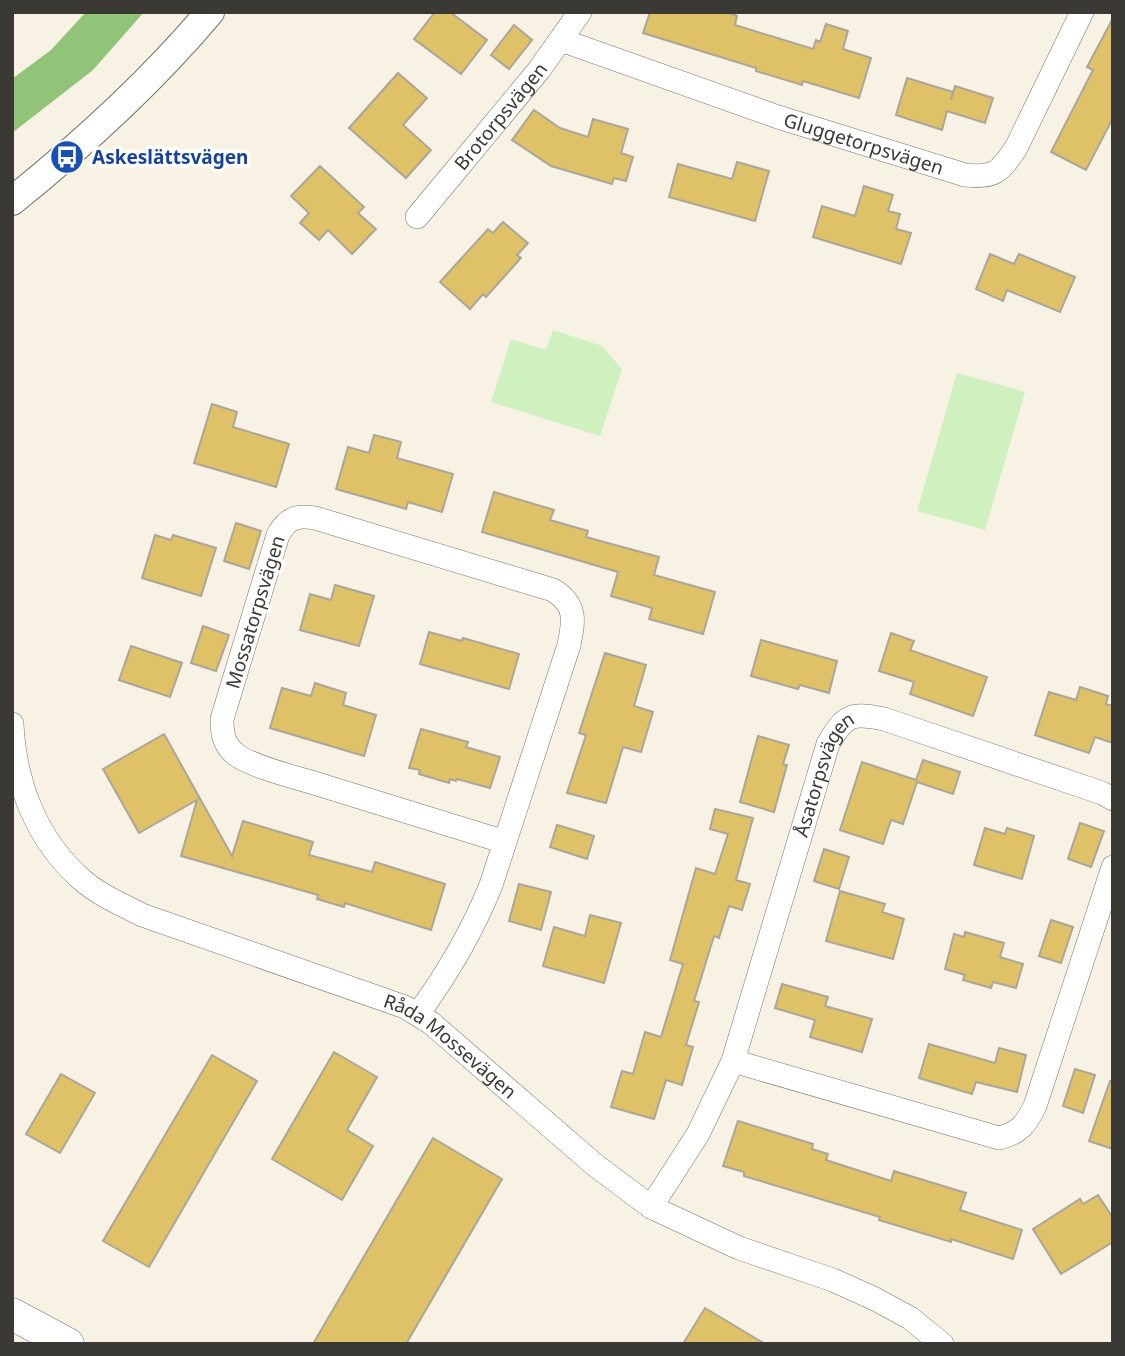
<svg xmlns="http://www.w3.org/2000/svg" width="1125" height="1356" viewBox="0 0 1125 1356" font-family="'Noto Sans',sans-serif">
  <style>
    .green { fill: #cff0bf }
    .forest { fill: #91c378 }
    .building { fill: #dfc167; stroke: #aba698; stroke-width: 2 }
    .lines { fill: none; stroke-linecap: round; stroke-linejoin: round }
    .minor-casing { stroke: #797568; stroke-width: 24 }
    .tertiary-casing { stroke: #797568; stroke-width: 30 }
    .secondary-casing { stroke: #797568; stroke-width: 33 }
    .minor { stroke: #fff; stroke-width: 23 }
    .tertiary { stroke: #fff; stroke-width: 28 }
    .secondary { stroke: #fff; stroke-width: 32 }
    .labels { text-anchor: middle; stroke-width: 7; stroke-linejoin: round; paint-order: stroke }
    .street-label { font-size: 19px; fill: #3b3933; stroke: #fff }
    .transit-label { font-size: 19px; font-weight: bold; fill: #164399; stroke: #fff; text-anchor: start }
  </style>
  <rect width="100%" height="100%" fill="#f7f2e3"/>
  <!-- green -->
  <g class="green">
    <path d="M553,330L602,346L622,369L600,436L491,402L511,339L546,350Z"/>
    <path d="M957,373L1025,392L985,530L917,511Z"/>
  </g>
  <!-- forest -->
  <path class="forest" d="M86,12H144L93,70L12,133V79L51,50Z"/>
  <!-- building -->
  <g class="building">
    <path d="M435,12H450L487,40L461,74L414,39Z"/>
    <path d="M650,12H726L737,16L735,25L813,49L816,40L820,42L826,24L848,31L843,49L871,58L859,98L803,81L802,85L756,71V68L643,33Z"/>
    <path d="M1113,18V118L1086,170L1051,152L1093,70L1087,67Z"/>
    <path d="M514,25L532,40L509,69L491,55Z"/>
    <path d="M398,73L427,98L403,125L431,150L406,178L349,128Z"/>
    <path d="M907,78L953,92L951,100L955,86L993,98L985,123L947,111L942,130L896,115Z"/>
    <path d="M534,110L560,128L588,137L593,119L628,129L621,153L633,157L626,181L614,178L612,184L551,166L512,140Z"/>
    <path d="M737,162L769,171L755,221L669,197L678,164L732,179Z"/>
    <path d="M320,166L364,207L358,213L376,229L352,254L328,230L319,240L300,223L309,213L291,196Z"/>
    <path d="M864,186L893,195L888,211L900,214L896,229L911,233L901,264L813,237L822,206L855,216Z"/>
    <path d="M503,222L528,243L517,255L521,258L486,297L483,294L470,309L440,282L488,229L493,233Z"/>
    <path d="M990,254L1014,264L1019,254L1075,277L1060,312L1007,290L1003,301L976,289Z"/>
    <path d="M212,404L237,412L233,427L289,444L276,487L194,463Z"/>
    <path d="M374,435L401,442L397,458L453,474L442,512L408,502L406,509L336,489L348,447L369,453Z"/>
    <path d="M494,492L554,510L550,520L588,531L586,537L659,557L654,575L715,592L703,634L649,619L652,608L611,596L618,572L482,532Z"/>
    <path d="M236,523L261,531L249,569L224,561Z"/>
    <path d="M155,535L171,540L173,535L216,548L201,596L142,578Z"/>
    <path d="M335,585L374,596L359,646L300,630L310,594L331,600Z"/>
    <path d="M203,626L229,635L216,671L191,663Z"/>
    <path d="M429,632L462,641L463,638L519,654L509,689L420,664Z"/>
    <path d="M891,633L914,641L910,650L987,677L973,716L910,694L914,682L879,671Z"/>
    <path d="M761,640L837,661L829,693L800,685L798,689L751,676Z"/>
    <path d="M131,646L182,663L170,697L119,680Z"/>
    <path d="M605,653L646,665L634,706L653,712L641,752L623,747L606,803L567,793L586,735L579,733Z"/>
    <path d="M315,683L346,693L343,705L376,715L364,756L270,728L282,688L311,696Z"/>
    <path d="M1080,687L1108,696L1106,704L1113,706V743L1095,737L1089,753L1035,735L1049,692L1076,700Z"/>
    <path d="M421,729L468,742L466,747L500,757L490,788L457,779L456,781L450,779L449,783L419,774L420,770L409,768Z"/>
    <path d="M164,734L232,856L243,821L313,842L309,855L372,872L375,862L445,884L431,930L345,903L344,907L317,899L318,895L181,856L197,800L139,833L103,769Z"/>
    <path d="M758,736L789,745L783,764L787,765L774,812L740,802Z"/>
    <path d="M923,760L960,772L953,794L917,782L903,824L891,820L883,844L840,830L862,762L916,780Z"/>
    <path d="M715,809L753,818L736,880L750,884L742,910L729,906L719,938L714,936L694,1001L699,1002L686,1045L693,1047L682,1085L666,1080L654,1119L611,1107L622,1071L633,1074L645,1032L661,1037L683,964L670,960L696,868L715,874L728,834L710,829Z"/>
    <path d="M1080,823L1104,831L1091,867L1068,859Z"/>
    <path d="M557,825L594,836L587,859L550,847Z"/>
    <path d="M985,828L1005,834L1007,828L1034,836L1022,879L974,865Z"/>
    <path d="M824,849L849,857L839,889L814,881Z"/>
    <path d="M519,884L551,892L541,930L509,921Z"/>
    <path d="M840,891L885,904L882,912L904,919L893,959L826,941Z"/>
    <path d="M590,915L621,923L604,983L543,966L554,927L585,936Z"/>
    <path d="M1051,920L1073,927L1061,963L1039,956Z"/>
    <path d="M965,932L1004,943L1000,957L1023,964L1016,988L993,982L991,988L963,980L965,975L945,969L954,934L964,937Z"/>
    <path d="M782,984L828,997L825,1006L872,1019L862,1052L810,1037L815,1020L775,1008Z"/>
    <path d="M929,1044L995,1063L999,1048L1026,1055L1017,1092L976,1082L972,1094L919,1078Z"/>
    <path d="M334,1052L377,1077L347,1130L373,1146L342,1200L272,1159Z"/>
    <path d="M212,1055L257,1081L149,1267L103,1241Z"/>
    <path d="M1075,1069L1095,1075L1083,1113L1063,1106Z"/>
    <path d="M61,1074L95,1093L60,1153L26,1134Z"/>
    <path d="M1110,1081L1113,1082V1149L1089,1141Z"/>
    <path d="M738,1121L813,1144L812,1149L828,1154L826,1160L891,1181L894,1171L966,1193L960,1210L1022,1230L1013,1259L951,1239V1242L879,1220L880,1217L744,1176V1172L723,1166Z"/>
    <path d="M433,1138L502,1179L406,1344H313Z"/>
    <path d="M1098,1195L1113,1218V1242L1061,1274L1033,1229L1080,1199L1083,1204Z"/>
    <path d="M705,1308L765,1344H683Z"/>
  </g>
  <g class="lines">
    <!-- minor casing -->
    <g class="minor-casing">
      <g id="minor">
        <path id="s1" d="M561,40L778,117L965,175C995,178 1000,172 1016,148L1082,12"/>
        <path id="s2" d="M417,217L539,70L580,12"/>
        <path id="s3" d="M12,724C15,783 36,839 81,879C99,895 121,904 142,915L405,1007L431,1023L595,1165L651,1207L739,1248L833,1280L875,1299L910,1318L942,1344"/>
        <path d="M418,1014C448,973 472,932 491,885L569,645C574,620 577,605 553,590L315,518C297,515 287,518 278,535L222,719C222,732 223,743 234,753C249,766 294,777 314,783C378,803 441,822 505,842"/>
        <path d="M733,1061L999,1138C1020,1133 1026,1124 1035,1106L1113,867"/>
        <path id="s4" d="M651,1207L698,1134L733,1061L828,744C845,715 851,712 884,719L1102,793L1113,799"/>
      </g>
    </g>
    <!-- tertiary casing -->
    <g class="tertiary-casing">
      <path id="tertiary" d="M12,201C83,144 151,82 210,12"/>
    </g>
    <!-- secondary casing -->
    <g class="secondary-casing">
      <path id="secondary" d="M12,1314L68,1344"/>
    </g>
    <!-- minor -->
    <use href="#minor" class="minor"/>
    <!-- tertiary -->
    <use href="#tertiary" class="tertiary"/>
    <!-- secondary -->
    <use href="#secondary" class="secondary"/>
  </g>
  <!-- icons -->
  <defs>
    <g id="bus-disc" transform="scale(1.75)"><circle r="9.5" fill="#1a4fb4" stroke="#fff"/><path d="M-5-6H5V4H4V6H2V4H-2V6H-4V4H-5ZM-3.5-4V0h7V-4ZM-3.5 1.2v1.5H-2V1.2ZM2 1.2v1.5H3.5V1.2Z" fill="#fff"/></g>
  </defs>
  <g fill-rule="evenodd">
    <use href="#bus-disc" x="67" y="157"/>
  </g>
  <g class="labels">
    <!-- street labels -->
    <g class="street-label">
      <text dy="7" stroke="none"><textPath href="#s2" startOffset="131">Brotorpsvägen</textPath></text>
      <text dy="7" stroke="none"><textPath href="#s1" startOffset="320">Gluggetorpsvägen</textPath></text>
      <text transform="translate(255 612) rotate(-73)" y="7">Mossatorpsvägen</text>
      <text dy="7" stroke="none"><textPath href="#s4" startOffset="469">Åsatorpsvägen</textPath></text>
      <text dy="7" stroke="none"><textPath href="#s3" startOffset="583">Råda Mossevägen</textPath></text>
    </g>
    <!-- transit labels -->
    <g class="transit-label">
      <text x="92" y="164">Askeslättsvägen</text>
    </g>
  </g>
  <!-- border -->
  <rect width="1125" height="1356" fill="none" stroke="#3b3933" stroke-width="28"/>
</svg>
